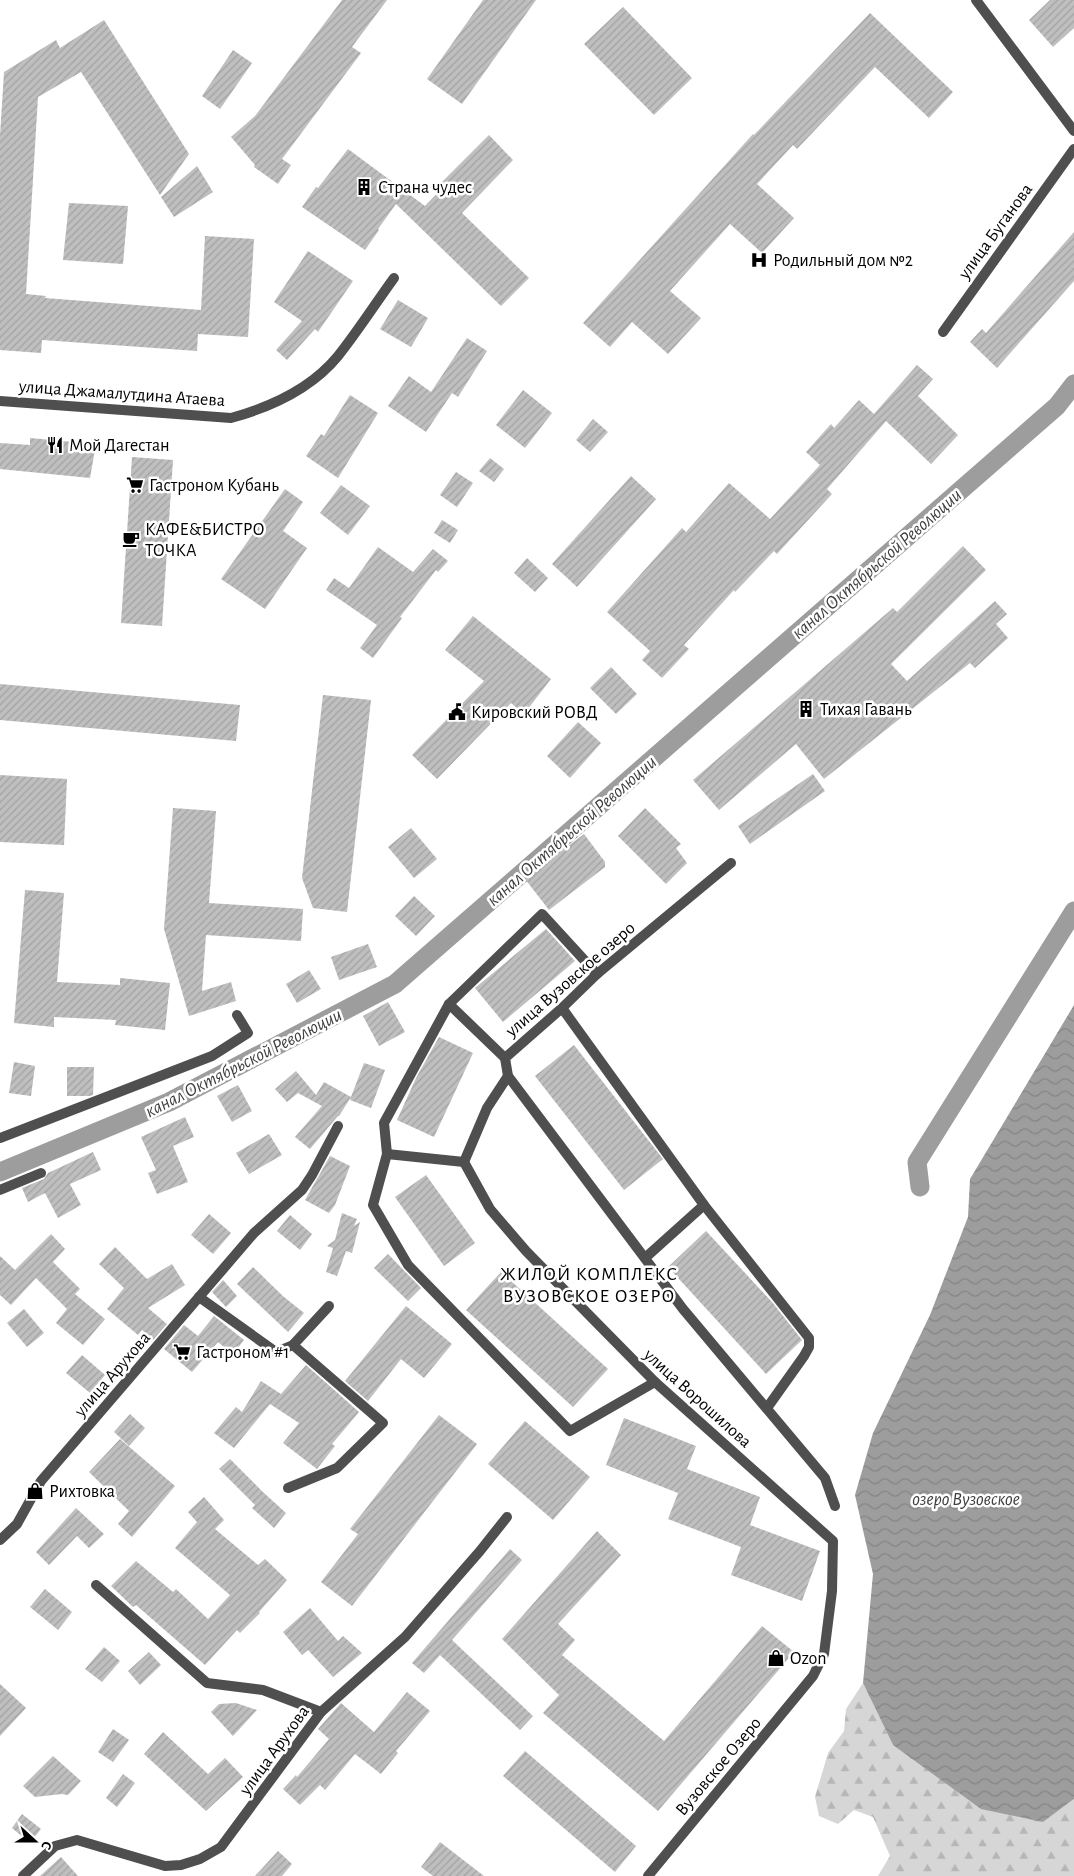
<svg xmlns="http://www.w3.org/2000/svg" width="1074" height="1876" viewBox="0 0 1074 1876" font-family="'Alegreya Sans',sans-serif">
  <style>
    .forest { fill: url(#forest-firs) }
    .water { fill: url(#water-waves) }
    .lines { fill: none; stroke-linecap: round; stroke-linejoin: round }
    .canal { stroke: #9d9d9d; stroke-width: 19 }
    .building { fill: url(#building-hatch) }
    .minor { stroke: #4f4f4f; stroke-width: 10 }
    .labels { text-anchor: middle; stroke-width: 5; stroke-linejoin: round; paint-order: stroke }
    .poi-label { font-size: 18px; fill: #000; stroke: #fff; text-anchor: start }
    .street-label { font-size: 18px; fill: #000; stroke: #fff }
    .water-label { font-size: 19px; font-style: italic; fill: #3e3e3e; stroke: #fff }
    .neighbourhood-label { font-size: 19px; letter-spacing: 1px; fill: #000; stroke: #fff }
  </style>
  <defs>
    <pattern id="forest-firs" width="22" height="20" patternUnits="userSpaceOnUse" patternTransform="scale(1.25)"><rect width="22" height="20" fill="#d6d6d6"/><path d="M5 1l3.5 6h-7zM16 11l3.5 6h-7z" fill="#b6b6b6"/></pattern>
    <pattern id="water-waves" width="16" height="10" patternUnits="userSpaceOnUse" patternTransform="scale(1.25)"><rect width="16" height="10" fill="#9d9d9d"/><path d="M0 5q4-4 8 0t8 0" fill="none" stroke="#858585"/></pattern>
    <pattern id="building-hatch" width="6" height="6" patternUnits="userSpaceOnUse" patternTransform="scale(1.25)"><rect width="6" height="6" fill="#bfbfbf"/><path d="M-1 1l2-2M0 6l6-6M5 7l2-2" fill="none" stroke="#a2a2a2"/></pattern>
  </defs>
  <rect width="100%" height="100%" fill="#fff"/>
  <!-- forest -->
  <path class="forest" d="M863,1683L893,1745L1043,1822L1074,1799V1876H878L890,1856L873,1817L854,1810L838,1824L819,1816L815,1797L828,1753L844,1731L846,1709Z"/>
  <!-- water -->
  <path class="water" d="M1074,1005V1799L1043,1822L981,1809L893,1745L863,1683L873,1574L855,1495L873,1433L930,1315L968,1217L970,1179Z"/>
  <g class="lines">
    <!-- canal -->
    <g class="canal">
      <path d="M0,1172L169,1102L395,984L1057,406L1074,384"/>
      <path d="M920,1187L917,1162L1074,911"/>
    </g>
  </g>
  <!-- building -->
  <g class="building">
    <path d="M342,0H387L352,47L361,53L282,159L291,165L278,184L254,167L255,165L231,137L255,116Z"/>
    <path d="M483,0H536L462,104L427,79Z"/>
    <path d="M1050,0H1074V28L1053,47L1029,20Z"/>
    <path d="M623,7L692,78L654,115L584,44Z"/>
    <path d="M870,13L953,92L929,118L875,67L797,149L793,145L757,184L794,218L762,253L730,224L670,291L701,318L668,354L632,322L610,347L583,323L753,134L754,135Z"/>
    <path d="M104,20L189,154L160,195L81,72L38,97L26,294L46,296L45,298L201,310L205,236L254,239L248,337L198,334L197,351L42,340L41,353L0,350V136L4,72L56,40L60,48Z"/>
    <path d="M233,50L252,63L220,109L202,96Z"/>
    <path d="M489,135L513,160L462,213L529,278L501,306L396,204L378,229L379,230L365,250L302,207L316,187L318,188L348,149L425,206L445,185L442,182Z"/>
    <path d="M197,166L213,192L174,217L161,197Z"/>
    <path d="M69,203L128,206L123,264L63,260Z"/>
    <path d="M1074,232V281L997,368L970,342L982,329L986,333Z"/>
    <path d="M308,251L353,281L318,332L315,329L287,360L276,350L302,321L274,302Z"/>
    <path d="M398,300L428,318L411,347L380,329Z"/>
    <path d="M467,338L487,351L458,397L452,393L426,432L388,406L409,376L431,392Z"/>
    <path d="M917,365L933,379L918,396L958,435L931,464L886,421L827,489L832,494L777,554L774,551L735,592L734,590L684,645L689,649L662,678L642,660L650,651L607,612L682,528L686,532L729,483L770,519L820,465L806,452L831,424L834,428L859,400L874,414Z"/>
    <path d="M523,390L552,413L525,448L496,425Z"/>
    <path d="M350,395L378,413L338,478L306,456L321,434L324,436Z"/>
    <path d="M593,419L608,432L590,452L576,440Z"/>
    <path d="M30,438L96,444L90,478L0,469V443L30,445Z"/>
    <path d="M132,457L173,460L162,626L121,623Z"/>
    <path d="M490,458L504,469L494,482L479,471Z"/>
    <path d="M456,472L473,483L457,507L440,495Z"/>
    <path d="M631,476L656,499L577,587L552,564Z"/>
    <path d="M341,485L370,506L348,535L320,513Z"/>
    <path d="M285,489L303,502L283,531L307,548L265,609L221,579Z"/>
    <path d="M442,520L458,530L450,543L434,533Z"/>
    <path d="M963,546L986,570L891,664L907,681L995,601L1007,614L996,624L1008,638L975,668L970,663L824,779L796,744L719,810L693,780L893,608L897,612Z"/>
    <path d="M378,547L413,572L433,549L448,561L438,572L436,570L400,617L402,618L373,658L360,648L377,625L326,590L334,578L349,588Z"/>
    <path d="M527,558L548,578L535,592L514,573Z"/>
    <path d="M473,616L551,679L524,714L511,703L437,779L412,755L484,681L445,650Z"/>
    <path d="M611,667L637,694L616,714L590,688Z"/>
    <path d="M0,684L240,705L236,741L0,720Z"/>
    <path d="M323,695L371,700L347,912L313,908L302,878Z"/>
    <path d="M578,722L601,743L570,778L547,756Z"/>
    <path d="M813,774L825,791L750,844L738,826Z"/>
    <path d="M0,775L67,779L64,845L0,842Z"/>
    <path d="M173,808L216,811L209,903L303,909L301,941L206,935L202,991L231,982L236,1001L189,1016L164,929Z"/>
    <path d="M645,808L681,844L676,848L687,863L666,884L618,836Z"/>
    <path d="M411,828L437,859L414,878L388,847Z"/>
    <path d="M584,834L605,862V867L549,910L525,879Z"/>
    <path d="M25,890L64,893L57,982L120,985V978L170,983L165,1030L115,1025L116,1020L54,1017V1027L14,1023Z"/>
    <path d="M414,896L435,916L416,936L395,916Z"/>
    <path d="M546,929L575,961L503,1022L475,988Z"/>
    <path d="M368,944L377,967L339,980L331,957Z"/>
    <path d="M309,970L321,989L297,1003L286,984Z"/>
    <path d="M388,1002L405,1032L379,1046L363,1016Z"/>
    <path d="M439,1037L473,1053L434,1137L397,1120L416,1078Z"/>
    <path d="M574,1045L663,1159L624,1190L535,1076Z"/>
    <path d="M14,1062L35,1066L31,1096L9,1093Z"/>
    <path d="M364,1063L385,1070L371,1108L350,1100L351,1097L339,1116H338L310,1149L295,1137L322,1106L298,1093L287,1102L275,1089L296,1071L316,1095L324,1082L351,1097Z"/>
    <path d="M67,1067H94L93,1095L89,1096H67Z"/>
    <path d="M238,1085L252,1111L232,1122L217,1096Z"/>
    <path d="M185,1117L194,1137L173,1146L188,1182L157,1194L148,1173L156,1170L141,1137Z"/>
    <path d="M269,1134L282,1155L249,1174L236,1153Z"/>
    <path d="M93,1152L101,1170L70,1184L81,1205L58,1218L45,1193L28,1202L22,1188L44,1179L48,1173Z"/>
    <path d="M330,1156L350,1166L335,1205L329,1213L305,1200Z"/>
    <path d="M426,1175L475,1243L444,1266L395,1197Z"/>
    <path d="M342,1213L357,1219L354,1226L360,1222L352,1253L346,1251L337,1276L326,1272L333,1248L327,1246L335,1240Z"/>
    <path d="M209,1214L231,1233L213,1254L191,1235Z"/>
    <path d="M290,1215L312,1234L300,1250L277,1231Z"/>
    <path d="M706,1231L772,1302L802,1340L766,1374L668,1267Z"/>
    <path d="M51,1234L65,1249L53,1262L80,1289L75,1294L105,1319L83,1345L56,1323L67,1309L36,1278L11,1305L0,1295V1256L15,1270Z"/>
    <path d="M115,1247L147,1279L172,1264L185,1285L148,1308L167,1324L153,1340L142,1330L138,1335L107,1309L124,1288L99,1264Z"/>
    <path d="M388,1254L421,1288L408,1301L374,1268Z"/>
    <path d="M253,1267L284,1297L304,1313L288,1332L237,1284Z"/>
    <path d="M501,1272L608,1369L573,1407L466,1310Z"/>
    <path d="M223,1280L237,1296L226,1307L212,1292Z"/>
    <path d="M406,1306L452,1344L424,1378L401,1359L368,1401L345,1381Z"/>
    <path d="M24,1309L44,1333L27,1347L7,1323Z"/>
    <path d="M214,1316L244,1340L233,1354L218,1342L192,1372L164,1349L184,1325L198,1336Z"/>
    <path d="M82,1355L105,1375L90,1393L66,1373Z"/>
    <path d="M306,1365L359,1412L332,1444L335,1446L317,1469L283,1443L299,1423L270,1404L234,1448L214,1433L236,1407L242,1412L261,1381L281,1394Z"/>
    <path d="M130,1414L145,1428L129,1446L114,1432Z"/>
    <path d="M439,1415L477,1444L352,1606L321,1582L358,1534L350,1529Z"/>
    <path d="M624,1418L696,1446L687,1469L760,1497L750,1525L820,1551L802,1601L731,1575L741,1547L668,1519L678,1493L606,1465Z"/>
    <path d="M525,1421L590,1477L553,1520L488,1464Z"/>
    <path d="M120,1439L175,1486L132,1537L118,1524L129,1511L89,1472Z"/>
    <path d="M230,1459L264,1493L286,1513L274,1528L252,1508L255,1505L219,1469Z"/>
    <path d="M204,1497L224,1520L215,1529L258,1565L265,1559L287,1580L259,1612L260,1613L240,1633L237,1630L205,1665L136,1605L133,1607L111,1586L136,1561L173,1592L176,1589L208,1619L230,1595L175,1548L197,1522L188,1512Z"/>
    <path d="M76,1508L104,1534L89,1548L77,1536L49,1565L36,1552Z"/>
    <path d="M597,1531L621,1555L558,1624L575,1640L562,1655L664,1741L762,1626L794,1652L658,1811L543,1713L559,1695L502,1639Z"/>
    <path d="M510,1549L522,1560L452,1640L533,1716L520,1730L440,1655L424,1673L412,1663Z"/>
    <path d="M45,1589L72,1612L58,1630L30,1607Z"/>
    <path d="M310,1608L338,1641L343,1636L362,1653L333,1677L308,1650L302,1655L283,1632Z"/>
    <path d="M104,1647L120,1661L102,1682L85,1669Z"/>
    <path d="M149,1652L161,1665L140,1685L128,1671Z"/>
    <path d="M0,1684L26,1708L0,1736Z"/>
    <path d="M407,1692L430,1711L396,1751L398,1753L381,1774L355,1754L325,1790L320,1785L300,1805L283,1789L296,1775L297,1777L329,1739L318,1729L341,1703L374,1732Z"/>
    <path d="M236,1703L257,1710L233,1736L211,1712L219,1704Z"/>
    <path d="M113,1729L129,1740L113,1762L98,1752Z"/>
    <path d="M163,1732L208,1774L225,1758L243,1777L206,1811L144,1754Z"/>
    <path d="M525,1751L636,1846L615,1872L503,1776Z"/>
    <path d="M53,1756L81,1781L68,1795L62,1794L35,1797L23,1786Z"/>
    <path d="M123,1774L135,1783L117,1807L106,1798Z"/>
    <path d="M22,1814L41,1829L30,1843L12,1828Z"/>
    <path d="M440,1842L484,1876H433L421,1867Z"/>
    <path d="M278,1851L292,1864L282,1876H255Z"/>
    <path d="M61,1857L78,1876H40Z"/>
  </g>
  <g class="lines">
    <!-- minor -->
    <g class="minor">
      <path d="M976,0L1074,131"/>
      <path d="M943,332L1074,149"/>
      <path d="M0,401L231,418C271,407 311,389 338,356C358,331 375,304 394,278"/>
      <path d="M731,863L597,974L562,1008L505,1058L508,1076L683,1309L825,1478L835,1506"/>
      <path d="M449,1004L505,1058"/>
      <path d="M562,1008L704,1205L809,1338V1347L804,1356L767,1408"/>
      <path d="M508,1076L487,1108L464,1162L387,1154L373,1205L408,1265L570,1431L655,1382"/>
      <path d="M0,1138L212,1056L248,1033L237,1015"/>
      <path d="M387,1154L384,1123L449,1004L542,914L597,974"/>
      <path d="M464,1162L490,1209L526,1251L655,1382L833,1541L832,1591L824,1654L813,1676L648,1876"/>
      <path d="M0,1190L41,1173"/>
      <path d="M645,1258L704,1205"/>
      <path d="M199,1297L276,1352L293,1345L329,1306"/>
      <path d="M288,1488L337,1468L383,1423L293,1345"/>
      <path d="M0,1540L17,1524L41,1481L254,1233L302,1190L312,1175L338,1126"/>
      <path d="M96,1585L207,1683L263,1690L321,1712"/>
      <path d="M23,1876L55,1846L77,1840L165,1866L181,1865L200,1859L221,1847L321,1712L405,1637L480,1551L507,1517"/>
    </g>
  </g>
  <!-- icons -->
  <defs>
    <g id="building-bare" transform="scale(1.35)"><path d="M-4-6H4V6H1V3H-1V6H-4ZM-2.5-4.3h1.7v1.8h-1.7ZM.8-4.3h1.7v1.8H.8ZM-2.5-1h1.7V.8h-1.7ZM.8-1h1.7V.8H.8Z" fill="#000" stroke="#fff" stroke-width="2.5" paint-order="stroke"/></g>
    <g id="hospital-bare" transform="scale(1.35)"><path d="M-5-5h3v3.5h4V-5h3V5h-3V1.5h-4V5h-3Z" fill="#000" stroke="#fff" stroke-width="2.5" paint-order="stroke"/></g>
    <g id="restaurant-bare" transform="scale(1.35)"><path d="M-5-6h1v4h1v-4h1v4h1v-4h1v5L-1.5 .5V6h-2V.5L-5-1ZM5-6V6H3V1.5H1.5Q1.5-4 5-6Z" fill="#000" stroke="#fff" stroke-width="2.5" paint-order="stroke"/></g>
    <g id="supermarket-bare" transform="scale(1.35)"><path d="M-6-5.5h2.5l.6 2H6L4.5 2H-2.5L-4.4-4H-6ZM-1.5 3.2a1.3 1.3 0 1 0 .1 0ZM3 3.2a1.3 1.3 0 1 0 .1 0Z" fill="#000" stroke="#fff" stroke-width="2.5" paint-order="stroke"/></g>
    <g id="cafe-bare" transform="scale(1.35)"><path d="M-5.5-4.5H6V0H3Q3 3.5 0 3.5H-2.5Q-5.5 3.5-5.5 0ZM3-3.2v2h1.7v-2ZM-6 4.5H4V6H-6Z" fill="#000" stroke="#fff" stroke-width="2.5" paint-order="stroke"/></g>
    <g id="civic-bare" transform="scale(1.35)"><path d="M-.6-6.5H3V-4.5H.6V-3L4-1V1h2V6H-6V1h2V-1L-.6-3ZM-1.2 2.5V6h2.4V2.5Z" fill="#000" stroke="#fff" stroke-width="2.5" paint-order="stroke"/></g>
    <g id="shop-bare" transform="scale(1.35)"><path d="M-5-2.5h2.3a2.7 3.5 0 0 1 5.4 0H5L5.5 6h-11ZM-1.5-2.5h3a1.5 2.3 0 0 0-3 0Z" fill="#000" stroke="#fff" stroke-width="2.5" paint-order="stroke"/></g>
  </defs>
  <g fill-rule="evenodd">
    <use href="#building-bare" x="364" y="187"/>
    <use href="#hospital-bare" x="759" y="260"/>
    <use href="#restaurant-bare" x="55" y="445"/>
    <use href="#supermarket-bare" x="135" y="485"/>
    <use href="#cafe-bare" x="131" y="539"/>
    <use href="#building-bare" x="806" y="709"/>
    <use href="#civic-bare" x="457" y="712"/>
    <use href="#supermarket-bare" x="182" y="1352"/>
    <use href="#shop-bare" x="35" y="1491"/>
    <use href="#shop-bare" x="776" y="1658"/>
  </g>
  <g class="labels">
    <!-- poi labels -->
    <g class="poi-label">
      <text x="378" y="193">Страна чудес</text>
      <text x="773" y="266">Родильный дом №2</text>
      <text x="69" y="451">Мой Дагестан</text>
      <text x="149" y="491">Гастроном Кубань</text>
      <text x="145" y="535">КАФЕ&amp;БИСТРО<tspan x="145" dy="21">ТОЧКА</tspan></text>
      <text x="820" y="715">Тихая Гавань</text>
      <text x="471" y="718">Кировский РОВД</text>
      <text x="196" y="1358">Гастроном #1</text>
      <text x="49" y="1497">Рихтовка</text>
      <text x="790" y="1664">Ozon</text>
    </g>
    <!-- street labels -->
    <g class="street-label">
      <text transform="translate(995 231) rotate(-54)" y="6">улица Буганова</text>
      <text transform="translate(122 393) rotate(4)" y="6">улица Джамалутдина Атаева</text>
      <text transform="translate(570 979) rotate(-41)" y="6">улица Вузовское озеро</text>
      <text transform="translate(112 1374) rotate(-49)" y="6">улица Арухова</text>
      <text transform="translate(698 1398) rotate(42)" y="6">улица Ворошилова</text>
      <text transform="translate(274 1750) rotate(-54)" y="6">улица Арухова</text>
      <text transform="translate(718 1766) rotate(-50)" y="6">Вузовское Озеро</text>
    </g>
    <!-- water labels -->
    <g class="water-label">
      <text transform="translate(876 563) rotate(-41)" y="7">канал Октябрьской Революции</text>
      <text transform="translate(571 830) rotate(-41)" y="7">канал Октябрьской Революции</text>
      <text transform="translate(243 1062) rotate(-27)" y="7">канал Октябрьской Революции</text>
      <text x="966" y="1505">озеро Вузовское</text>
    </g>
    <!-- neighbourhood labels -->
    <g class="neighbourhood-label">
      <text x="589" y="1280">ЖИЛОЙ КОМПЛЕКС<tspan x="589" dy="22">ВУЗОВСКОЕ ОЗЕРО</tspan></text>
    </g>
  </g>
  <!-- north arrow -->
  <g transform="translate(35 1841) rotate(111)" stroke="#ffffff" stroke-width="4" paint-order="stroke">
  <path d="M0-4L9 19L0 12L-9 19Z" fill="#000000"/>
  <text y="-8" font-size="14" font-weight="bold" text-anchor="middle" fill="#000000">С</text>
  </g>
</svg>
